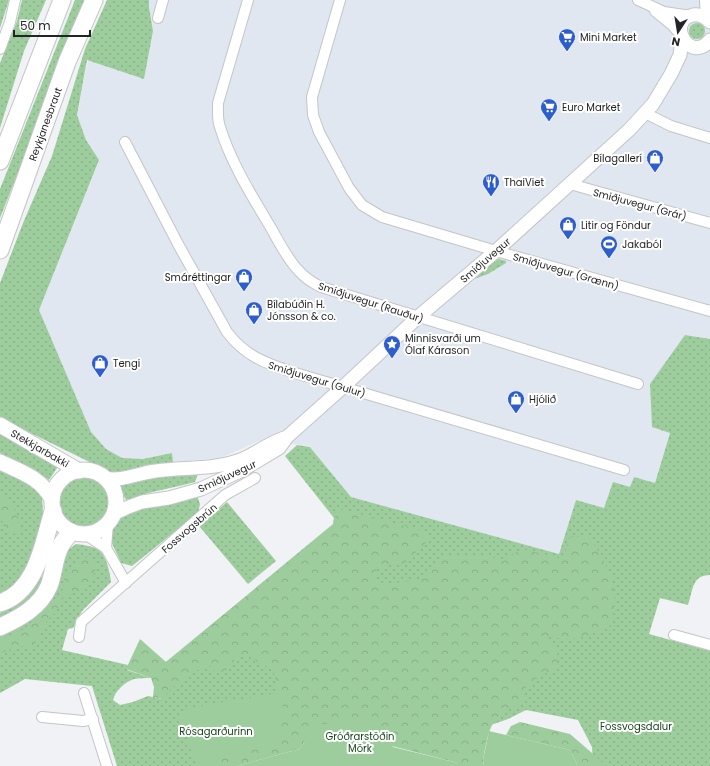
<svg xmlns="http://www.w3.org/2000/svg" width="710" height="766" viewBox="0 0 710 766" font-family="Poppins,sans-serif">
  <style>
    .built { fill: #e0e7f1 }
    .grass { fill: url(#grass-dots) }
    .forest { fill: url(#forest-crowns) }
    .garden { fill: #9ecd9d }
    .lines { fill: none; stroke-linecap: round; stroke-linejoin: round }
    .minor-casing { stroke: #c3c5c8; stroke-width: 12 }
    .tertiary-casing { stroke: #c3c5c8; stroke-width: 15 }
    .secondary-casing { stroke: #c3c5c8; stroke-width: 17 }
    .trunk-casing { stroke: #c3c5c8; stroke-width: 19 }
    .minor { stroke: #fff; stroke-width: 10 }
    .tertiary { stroke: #fff; stroke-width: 13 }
    .secondary { stroke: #fff; stroke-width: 15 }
    .trunk { stroke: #fff; stroke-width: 17 }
    .labels { text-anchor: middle; stroke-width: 4; stroke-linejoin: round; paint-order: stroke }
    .poi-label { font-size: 10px; fill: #232425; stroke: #fff; text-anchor: start }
    .street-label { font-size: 10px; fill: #232425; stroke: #fff }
    .park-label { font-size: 10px; fill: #144717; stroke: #fff }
  </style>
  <defs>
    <pattern id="grass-dots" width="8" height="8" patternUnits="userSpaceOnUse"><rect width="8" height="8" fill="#9ecd9d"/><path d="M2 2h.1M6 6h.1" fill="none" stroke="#88b087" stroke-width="1.8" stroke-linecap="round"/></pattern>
    <pattern id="forest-crowns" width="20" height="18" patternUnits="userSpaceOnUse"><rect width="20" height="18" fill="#9ecd9d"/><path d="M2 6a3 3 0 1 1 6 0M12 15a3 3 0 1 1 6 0" fill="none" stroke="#88b087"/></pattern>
  </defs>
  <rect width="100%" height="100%" fill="#f0f2f5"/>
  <!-- built -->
  <path class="built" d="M149,0H710V339L685,335L670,432L655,483L634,477L630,487L604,508L576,500L559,554L351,497L310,446L259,441L221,458L113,467L0,405L99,161L86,140L77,115L88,60L144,78L153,31L149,7Z"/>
  <!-- grass -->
  <g class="grass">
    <path d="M0,0H9L0,28Z"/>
    <path d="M22,0H46L24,51L0,128V63L17,21Z"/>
    <path d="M75,0H86L0,218V189Z"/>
    <path d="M107,0H149V7L153,31L144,79L87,60L77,115L86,140L99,160L39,310L91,432L106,449L122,458L143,459L172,453L173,462L146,465L114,474L0,418V283L23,223L52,156L85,49Z"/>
    <circle cx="697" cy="31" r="8"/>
    <path d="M499,259L506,261V263L488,274L474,279C481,272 489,261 499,259Z"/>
    <path d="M685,335L710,339V575C692,575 693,590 688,605L660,598L649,634L710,651V766H593L592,747L578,720L526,710L508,719L491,725L396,746L371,715L236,766H117L92,686L25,679L0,693V636L34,618L53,595L68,550L76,544C84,545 95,546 101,552C107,559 110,573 111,582L82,611L73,628L68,629L62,650L128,665L127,670L151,678C145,678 139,678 134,679C125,682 115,691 113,700L120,705L133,702L148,696L162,699L166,662L333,524L334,518L285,456L297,445L310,447L351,497L559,554L576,500L604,508L613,482L630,487L634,477L655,483L670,433L652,427L650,384Z"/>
    <path d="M0,432L59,465L49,480L37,471L0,453Z"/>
    <path d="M0,469L28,482L42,495L43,514L37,542L28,569L17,587L0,598Z"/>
    <path d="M198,474L195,482C172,488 148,492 126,500L119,486L155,478Z"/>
    <circle cx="83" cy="502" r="25"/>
    <path d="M196,493L200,504L198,513L132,566L121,563L111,541L112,530L118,520L133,510Z"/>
    <path d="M227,502L276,561L248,584L199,526Z"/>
    <path d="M40,576L44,579L36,595L29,601L0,619V613C22,602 28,597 40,576Z"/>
  </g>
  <!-- forest -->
  <g class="forest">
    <path d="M0,494C13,508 20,512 19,532L17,534C0,537 0,509 0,494Z"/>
    <path d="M340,509L428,532L430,537C423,548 412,554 404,564H394L377,568L375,578L384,584L418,580L443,557L480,556L502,559L523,549L562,559L571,536L587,537L601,554L613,583L615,608L610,626C586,638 577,641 549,637L548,640C559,651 560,656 555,670L541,675L524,689L525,703C518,708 511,705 505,710C488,722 487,741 483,760L484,766H458V763L314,726L300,749L236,766H192L268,746L284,713L273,670L246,655L236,658L223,674L216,673L208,664C191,674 175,683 162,699L153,697L154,687L151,678L126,669L140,639L166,662L333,525L334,518Z"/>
    <path d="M83,557C111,564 84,593 68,593C65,596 61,599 60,603C57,610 54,616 47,620C44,630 37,645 28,649L21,646L0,653V639L14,635L40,619L64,588V578L79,559Z"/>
    <path d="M520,722L570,734L607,766H578L570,750L506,735L511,726Z"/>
  </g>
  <!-- garden -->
  <g class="garden">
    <path d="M279,693L284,713L279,736L268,746L196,765L179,715L194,707Z"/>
    <path d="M371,715L393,747L458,763V766H236L300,749L314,726Z"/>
    <path d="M489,731L570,750L578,766H484L483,760Z"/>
  </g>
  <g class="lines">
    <!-- minor casing -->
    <g class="minor-casing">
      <g id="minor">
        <path d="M248,0L218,103C218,111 217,119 220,127C231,163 252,196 271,228C279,242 287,259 299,271C305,278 313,283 321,287L638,384"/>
        <path d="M340,0L312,97L313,115L319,132L349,188L362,205L382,217L496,251L710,311"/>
        <path d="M638,0L664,12L691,16"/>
        <path d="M705,0L706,18"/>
        <path d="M655,11L671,24L681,35"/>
        <path d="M158,18L163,0"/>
        <path d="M0,49L10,22L15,0"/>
        <path d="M645,113L671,126L710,138"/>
        <path d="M125,142L178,244L227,332C245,356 265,363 292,372L624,470"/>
        <path d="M570,184L710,223"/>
        <path d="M85,534L106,548L126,583"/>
        <path d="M106,548L108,523"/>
        <path d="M674,635L710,645"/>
        <path d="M79,637L81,622L225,495L255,478"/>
        <path d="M84,693L107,766"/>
        <path d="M42,717L83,721L93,719"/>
      </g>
    </g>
    <!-- tertiary casing -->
    <g class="tertiary-casing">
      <g id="tertiary">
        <path d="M710,22C705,17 700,14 693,15C665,21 690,65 710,40"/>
        <path d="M105,478C121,482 139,473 156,471C185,467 215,470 243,459C257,453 269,443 284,438"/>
        <path d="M113,514L126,508L142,502L169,498L201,489L242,470L279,448L287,437L343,387L418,317L496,251L629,130L653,104L671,74L680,55L682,39"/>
      </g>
    </g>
    <!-- secondary casing -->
    <g class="secondary-casing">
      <g id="secondary">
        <path d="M0,425L79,471"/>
        <path d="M0,462C21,472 40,477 52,499"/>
        <circle cx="84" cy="502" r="32"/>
      </g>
    </g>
    <!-- trunk casing -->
    <g class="trunk-casing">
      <g id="trunk">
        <path d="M0,161L62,0"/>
        <path d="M0,250L67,62L94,0"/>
        <path d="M0,603C37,591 43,544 53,511"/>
        <path d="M0,627C20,618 40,607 49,586C54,573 54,559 60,547C63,541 67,537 71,532"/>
      </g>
    </g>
    <!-- minor -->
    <use href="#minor" class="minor"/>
    <!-- tertiary -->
    <use href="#tertiary" class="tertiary"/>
    <!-- secondary -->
    <use href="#secondary" class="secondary"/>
    <!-- trunk -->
    <use href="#trunk" class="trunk"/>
  </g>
  <!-- icons -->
  <defs>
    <g id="supermarket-pin" transform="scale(0.9)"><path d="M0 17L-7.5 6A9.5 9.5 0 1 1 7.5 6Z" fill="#2e5ecc" stroke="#fff"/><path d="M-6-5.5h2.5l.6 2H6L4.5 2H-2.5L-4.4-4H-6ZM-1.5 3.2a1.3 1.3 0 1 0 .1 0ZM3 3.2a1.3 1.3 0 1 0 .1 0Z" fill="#fff"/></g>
    <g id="shop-pin" transform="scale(0.9)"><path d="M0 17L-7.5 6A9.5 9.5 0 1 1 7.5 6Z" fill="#2e5ecc" stroke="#fff"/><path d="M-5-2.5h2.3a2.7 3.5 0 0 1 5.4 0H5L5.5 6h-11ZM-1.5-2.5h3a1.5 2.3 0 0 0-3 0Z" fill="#fff"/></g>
    <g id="restaurant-pin" transform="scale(0.9)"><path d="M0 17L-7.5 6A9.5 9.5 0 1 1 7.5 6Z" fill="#2e5ecc" stroke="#fff"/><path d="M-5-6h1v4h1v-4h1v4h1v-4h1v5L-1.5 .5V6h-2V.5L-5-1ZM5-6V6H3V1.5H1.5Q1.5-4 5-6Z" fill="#fff"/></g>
    <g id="stadium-pin" transform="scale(0.9)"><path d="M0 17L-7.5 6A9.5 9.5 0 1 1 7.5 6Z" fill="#2e5ecc" stroke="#fff"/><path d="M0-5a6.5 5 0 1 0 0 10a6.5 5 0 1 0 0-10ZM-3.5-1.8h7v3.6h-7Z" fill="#fff"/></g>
    <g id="sight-pin" transform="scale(0.9)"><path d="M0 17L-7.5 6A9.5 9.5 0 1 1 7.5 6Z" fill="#2e5ecc" stroke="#fff"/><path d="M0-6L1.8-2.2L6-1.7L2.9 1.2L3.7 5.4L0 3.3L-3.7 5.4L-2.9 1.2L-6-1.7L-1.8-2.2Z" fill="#fff"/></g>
  </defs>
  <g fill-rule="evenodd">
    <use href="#supermarket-pin" x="567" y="37"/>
    <use href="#supermarket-pin" x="549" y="107"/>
    <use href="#shop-pin" x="655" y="158"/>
    <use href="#restaurant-pin" x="491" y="182"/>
    <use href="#shop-pin" x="568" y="225"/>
    <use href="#stadium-pin" x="609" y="244"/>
    <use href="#shop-pin" x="244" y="277"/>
    <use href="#shop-pin" x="254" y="310"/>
    <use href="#sight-pin" x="392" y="344"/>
    <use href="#shop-pin" x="100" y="363"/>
    <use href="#shop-pin" x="516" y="399"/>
  </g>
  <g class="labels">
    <!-- poi labels -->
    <g class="poi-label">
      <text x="580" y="41">Mini Market</text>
      <text x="562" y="111">Euro Market</text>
      <text x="642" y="162" text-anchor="end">Bílagallerí</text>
      <text x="504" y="186">ThaiViet</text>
      <text x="581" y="229">Litir og Föndur</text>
      <text x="622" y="248">Jakaból</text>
      <text x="231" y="281" text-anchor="end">Smáréttingar</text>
      <text x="267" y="308">Bílabúðin H.<tspan x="267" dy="12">Jónsson &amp; co.</tspan></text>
      <text x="405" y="342">Minnisvarði um<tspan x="405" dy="12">Ólaf Kárason</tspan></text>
      <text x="113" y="367">Tengi</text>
      <text x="529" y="403">Hjólið</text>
    </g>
    <!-- street labels -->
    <g class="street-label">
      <text transform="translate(45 124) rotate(-70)" y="4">Reykjanesbraut</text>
      <text transform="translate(640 204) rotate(15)" y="4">Smiðjuvegur (Grár)</text>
      <text transform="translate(485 260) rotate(-41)" y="4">Smiðjuvegur</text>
      <text transform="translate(566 271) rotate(16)" y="4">Smiðjuvegur (Grænn)</text>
      <text transform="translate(371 302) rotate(18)" y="4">Smiðjuvegur (Rauður)</text>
      <text transform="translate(317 379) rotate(17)" y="4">Smiðjuvegur (Gulur)</text>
      <text transform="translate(40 448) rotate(30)" y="4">Stekkjarbakki</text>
      <text transform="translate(227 476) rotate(-25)" y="4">Smiðjuvegur</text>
      <text transform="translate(189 528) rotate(-41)" y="4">Fossvogsbrún</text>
    </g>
    <!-- park labels -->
    <g class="park-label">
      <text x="636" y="730">Fossvogsdalur</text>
      <text x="216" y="735">Rósagarðurinn</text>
      <text x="360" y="740">Gróðrarstöðin<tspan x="360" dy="12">Mörk</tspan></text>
    </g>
  </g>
  <!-- north arrow -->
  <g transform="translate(678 32) rotate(192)" stroke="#ffffff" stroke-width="3" paint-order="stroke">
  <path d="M0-3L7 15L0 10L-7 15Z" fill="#232425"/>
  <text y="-6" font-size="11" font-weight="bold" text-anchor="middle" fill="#232425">N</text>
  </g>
  <!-- scale -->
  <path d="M14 30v6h76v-6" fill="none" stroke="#232425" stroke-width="2"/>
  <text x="20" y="30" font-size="12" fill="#232425" stroke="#ffffff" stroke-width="3" paint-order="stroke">50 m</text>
</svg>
